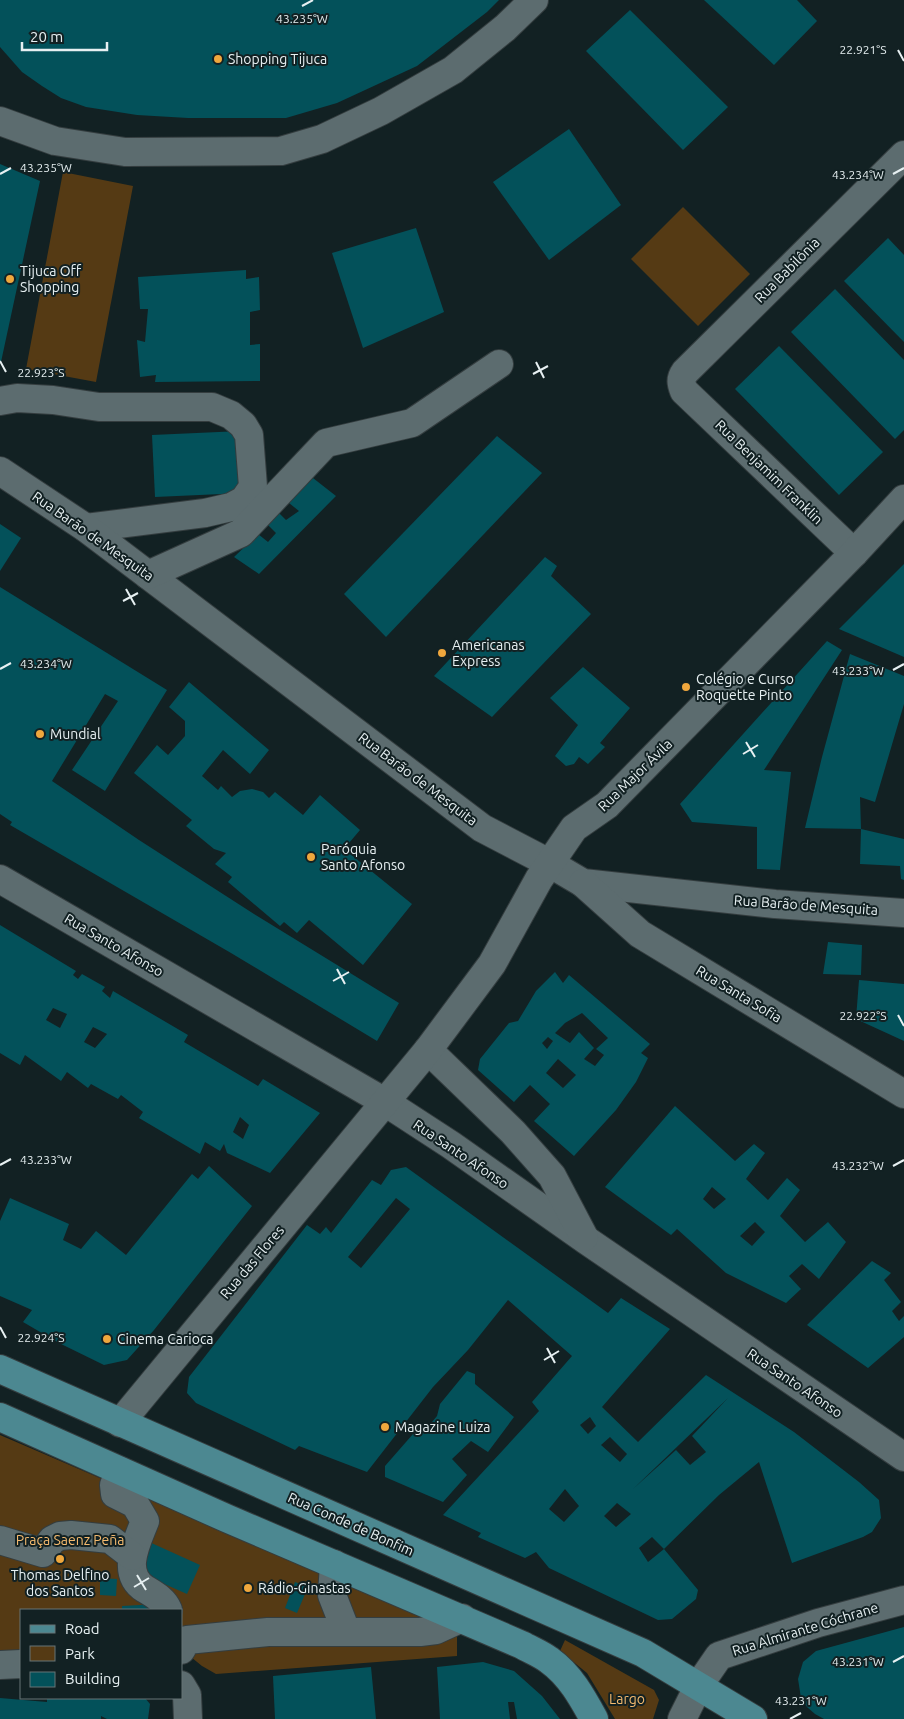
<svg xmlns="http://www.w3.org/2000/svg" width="904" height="1719" viewBox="0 0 904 1719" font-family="Ubuntu,sans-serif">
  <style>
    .green { fill: #553a14 }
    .building { fill: #03515a; fill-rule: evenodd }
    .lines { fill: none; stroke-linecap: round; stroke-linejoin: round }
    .minor-casing { stroke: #343d3f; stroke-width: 30 }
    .major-casing { stroke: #343d3f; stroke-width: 30 }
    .minor { stroke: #5c6c6f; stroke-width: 28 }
    .major { stroke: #4c8891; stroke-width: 28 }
    .ticks { fill: none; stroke: #e7f0f2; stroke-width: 2 }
    .poi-dot { fill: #efa73d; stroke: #122123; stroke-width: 2 }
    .labels { text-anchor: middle; stroke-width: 4; stroke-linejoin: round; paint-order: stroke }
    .poi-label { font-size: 14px; fill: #e7f0f2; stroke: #122123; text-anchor: start }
    .street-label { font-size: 14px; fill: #e7f0f2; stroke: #122123 }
    .park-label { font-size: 14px; fill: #f4ba6f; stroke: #122123 }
    .ticks-label { font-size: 12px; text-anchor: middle; fill: #e7f0f2; stroke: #122123; stroke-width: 4; stroke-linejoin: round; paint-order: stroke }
  </style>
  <rect width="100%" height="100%" fill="#122123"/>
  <!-- green -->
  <g class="green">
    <path d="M63,172L133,186L96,382L26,369Z"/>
    <path d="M683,207L750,274L698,326L631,259Z"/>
    <path d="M0,1435L457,1632V1656L216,1674L202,1666L181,1649V1610H21V1651H0Z"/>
    <path d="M565,1640L654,1690L659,1700L653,1719H615L587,1673L560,1651Z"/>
  </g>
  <!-- building -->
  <g class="building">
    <path d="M0,0H499L487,12L417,66L337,103L286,118H188L137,115L86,107L61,98L42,86L22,72L0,47Z"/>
    <path d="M704,0H797L817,21L774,65Z"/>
    <path d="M630,10L728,107L683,150L586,51Z"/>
    <path d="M569,129L621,205L549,260L493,182Z"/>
    <path d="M0,164L40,181L1,362H0Z"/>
    <path d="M416,228L444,312L363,348L332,253Z"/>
    <path d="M888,238L904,255V342L844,281Z"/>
    <path d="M246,270V279L259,277L260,310L250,312V345L260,344V381L155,382L156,375L140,377L137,340L145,342L148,309H140L138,277Z"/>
    <path d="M835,289L904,360V430L895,439L791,332Z"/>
    <path d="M779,346L883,452L839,495L735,389Z"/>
    <path d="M241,431L244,493L155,497L152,435Z"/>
    <path d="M497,436L542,473L386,637L344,594Z"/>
    <path d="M313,478L336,496L259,574L234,557L258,534L268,542L276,533L267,524L279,513L286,520L299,511L289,503Z"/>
    <path d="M0,524L21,538L0,571Z"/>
    <path d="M545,557L557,566L551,576L591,614L492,717L434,676Z"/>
    <path d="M904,564V657L839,629Z"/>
    <path d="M0,587L167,690L105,791L72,770L118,701L105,694L52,781L139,840L254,914L399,1003L377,1041L231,953L10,825L12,822L0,814Z"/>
    <path d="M827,641L842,650L764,770L791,772L780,870L757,869V827L692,822L680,804Z"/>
    <path d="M850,654L904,676V704L875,802L860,797L861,829L805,828L822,757Z"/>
    <path d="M583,667L630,708L600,743L605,747L588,764L579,757L574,764L566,766L555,756L578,725L550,698Z"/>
    <path d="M189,682L269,750L250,774L223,750L202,776L218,790L221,786L232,797L240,791L252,789L263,792L269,798L275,792L303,815L320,795L360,830L344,849L412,904L363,965L309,920L297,933L284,922L280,926L228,882L232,877L215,864L226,853L214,849L186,826L192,820L134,773L157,745L168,755L185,736V721L169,707Z"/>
    <path d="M861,829L904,839V880L901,879L900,866L860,864Z"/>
    <path d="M0,925L76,971L73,975L78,979L82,974L105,987L102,991L110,998L113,991L188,1035L184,1042L258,1086L263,1079L320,1113L270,1173L227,1153L224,1144L220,1151L205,1142L200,1154L139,1118L143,1112L121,1095L118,1099L91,1084L88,1088L67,1072L61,1081L25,1055L20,1065L0,1053ZM53,1008L67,1014L60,1028L46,1020ZM93,1027L107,1034L95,1048L84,1042ZM240,1117L249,1125L243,1139L233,1132Z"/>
    <path d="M828,942L862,945L861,975L823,974Z"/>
    <path d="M555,972L563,983L569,975L650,1044L641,1053L648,1058L636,1082L616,1110L574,1156L534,1121L550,1104L530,1085L514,1102L478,1070L480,1059L509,1023L518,1021L536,991ZM582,1013L608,1038L596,1049L604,1055L595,1066L584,1059L594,1048L579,1032L570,1043L555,1033L565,1023ZM548,1037L553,1041L547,1049L542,1043ZM558,1059L576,1075L563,1088L546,1073Z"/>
    <path d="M859,980L904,984V1041L856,1019Z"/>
    <path d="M675,1106L735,1161L754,1144L765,1153L746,1179L768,1200L787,1178L800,1190L780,1216L805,1242L828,1222L846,1242L819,1279L802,1264L789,1276L801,1289L786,1303L726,1273L677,1229L671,1235L605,1187ZM712,1187L726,1199L714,1209L703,1199ZM755,1222L765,1232L752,1246L740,1236Z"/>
    <path d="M209,1166L252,1206L154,1330L127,1360L104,1365L59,1343L23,1322L32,1310L0,1296V1221L10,1198L69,1224L63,1240L81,1249L96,1231L126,1255L192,1174L198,1179Z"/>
    <path d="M406,1167L608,1313L621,1298L670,1329L602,1407L638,1442L706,1375L794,1432L859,1482L879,1500L881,1518L872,1532L863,1537L792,1563L759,1462L719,1495L664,1549L652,1537L639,1548L648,1562L664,1549L698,1590L696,1599L672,1619L658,1620L549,1568L536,1552L525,1558L478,1537L481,1533L443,1515L539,1411L532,1402L572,1356L508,1300L468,1350L433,1387L367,1472L299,1446L295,1450L196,1403L187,1393L189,1377L307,1225L320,1234L326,1227L331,1233L372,1180L381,1185L391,1170ZM396,1198L410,1209L361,1268L348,1257ZM728,1398L692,1436L706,1452L690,1465L676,1450L633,1489ZM590,1417L596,1426L588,1434L580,1425ZM610,1437L627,1454L620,1462L601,1445ZM565,1489L579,1506L564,1522L549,1509ZM617,1503L631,1514L616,1527L604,1516Z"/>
    <path d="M872,1261L891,1273L884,1280L901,1302L892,1311L899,1321L904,1316V1337L868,1368L807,1325Z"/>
    <path d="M467,1371L475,1374V1384L514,1417L488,1452L471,1441L452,1459L467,1475L443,1502L385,1477V1466L413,1434L421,1435L437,1416L440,1404Z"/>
    <path d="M147,1541L200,1565L187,1594L135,1571Z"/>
    <path d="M100,1578L117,1579L116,1596L100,1595Z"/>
    <path d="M295,1582L308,1587L297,1613L285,1608Z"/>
    <path d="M158,1604V1610H122V1606Z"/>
    <path d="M904,1627V1719H824L815,1714L807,1707L801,1698L798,1679L803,1662L816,1651Z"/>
    <path d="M483,1662L514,1671L542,1696L560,1719H517L514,1702H508L510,1719H440L437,1667Z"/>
    <path d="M371,1667L376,1719H275L273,1676Z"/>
    <path d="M0,1698L47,1702V1698H145L150,1704L148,1719H107L101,1716V1719H0Z"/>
  </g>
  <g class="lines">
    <!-- minor casing -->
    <g class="minor-casing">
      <g id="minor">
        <path d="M0,121L55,141L125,152L281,151L322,139L381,111L453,70L505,28L534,0"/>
        <path d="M0,401L17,398L53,400L99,407H212L231,415L243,425L249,435L253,487L244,500L231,507L205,513L86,528"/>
        <path d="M0,471L86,528L482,828L549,863L583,883L775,904L904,913"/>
        <path d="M854,553L684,391C681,383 680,379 685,372L904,155"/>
        <path d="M148,575L241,533L326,443L412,423L499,364"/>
        <path d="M0,879L385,1102L451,1145L586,1240L904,1457"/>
        <path d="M583,883L640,934L904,1094"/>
        <path d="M428,1050L513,1132L552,1176L584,1237"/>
        <path d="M120,1423L428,1050L492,964L539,879L574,828L607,805L854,553L904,499"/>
        <path d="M120,1471L114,1485L115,1494L135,1504L145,1521C137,1542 120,1573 145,1589C155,1595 164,1600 168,1610"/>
        <path d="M0,1540L43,1553L52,1540L60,1536L71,1535L110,1539L132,1556"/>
        <path d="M334,1564L332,1595L346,1631"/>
        <path d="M181,1650L187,1640L268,1632H420L436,1630L462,1618"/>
        <path d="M0,1665L21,1664"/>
        <path d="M181,1685L187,1695L188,1719"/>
        <path d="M682,1719L699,1685L719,1656L818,1623L904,1600"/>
      </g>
    </g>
    <!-- major casing -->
    <g class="major-casing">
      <g id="major">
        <path d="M0,1369L643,1653L753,1719"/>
        <path d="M0,1417L226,1518L522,1645C531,1650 541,1654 549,1660C570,1675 582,1697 594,1719"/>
      </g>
    </g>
    <!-- minor -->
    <use href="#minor" class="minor"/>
    <!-- major -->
    <use href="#major" class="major"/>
  </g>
  <!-- ticks -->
  <path class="ticks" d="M302,6L313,0M898,50L904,61M0,174L11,168M893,174L904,168M0,361L6,372M536,362L544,378M533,374L548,366M126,589L135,605M123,601L138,593M0,669L11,663M893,670L904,664M746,742L755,757M743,754L758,745M337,969L345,984M333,981L349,972M898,1015L904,1026M0,1165L11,1159M893,1166L904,1160M0,1327L6,1338M547,1348L555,1363M544,1360L559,1351M137,1575L146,1590M134,1587L149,1578M893,1662L904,1656M790,1719L801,1713"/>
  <!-- markers -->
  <g class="poi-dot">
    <circle cx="218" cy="59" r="5"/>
    <circle cx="10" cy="279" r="5"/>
    <circle cx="442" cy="653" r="5"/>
    <circle cx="686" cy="687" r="5"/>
    <circle cx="40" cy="734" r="5"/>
    <circle cx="311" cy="857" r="5"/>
    <circle cx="107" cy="1339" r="5"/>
    <circle cx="385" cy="1427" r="5"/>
    <circle cx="60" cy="1559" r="5"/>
    <circle cx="248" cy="1588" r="5"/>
  </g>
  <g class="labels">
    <!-- poi labels -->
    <g class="poi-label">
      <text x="228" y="64">Shopping Tijuca</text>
      <text x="20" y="276">Tijuca Off<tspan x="20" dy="16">Shopping</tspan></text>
      <text x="452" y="650">Americanas<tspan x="452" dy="16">Express</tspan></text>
      <text x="696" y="684">Colégio e Curso<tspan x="696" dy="16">Roquette Pinto</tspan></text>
      <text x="50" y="739">Mundial</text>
      <text x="321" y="854">Paróquia<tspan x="321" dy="16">Santo Afonso</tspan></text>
      <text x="117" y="1344">Cinema Carioca</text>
      <text x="395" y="1432">Magazine Luiza</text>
      <text x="60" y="1580" text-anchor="middle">Thomas Delfino<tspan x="60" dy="16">dos Santos</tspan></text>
      <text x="258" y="1593">Rádio-Ginastas</text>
    </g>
    <!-- street labels -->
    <g class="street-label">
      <text transform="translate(787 270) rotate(-45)" y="5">Rua Babilônia</text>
      <text transform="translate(769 472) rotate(44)" y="5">Rua Benjamim Franklin</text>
      <text transform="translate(93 536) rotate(35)" y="5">Rua Barão de Mesquita</text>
      <text transform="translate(635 775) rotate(-44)" y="5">Rua Major Ávila</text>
      <text transform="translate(418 779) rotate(37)" y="5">Rua Barão de Mesquita</text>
      <text transform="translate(806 905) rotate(4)" y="5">Rua Barão de Mesquita</text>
      <text transform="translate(114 945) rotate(30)" y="5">Rua Santo Afonso</text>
      <text transform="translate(739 994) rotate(31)" y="5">Rua Santa Sofia</text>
      <text transform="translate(461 1154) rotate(34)" y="5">Rua Santo Afonso</text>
      <text transform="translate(252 1262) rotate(-50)" y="5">Rua das Flores</text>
      <text transform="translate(795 1383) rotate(34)" y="5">Rua Santo Afonso</text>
      <text transform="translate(351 1524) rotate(24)" y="5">Rua Conde de Bonfim</text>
      <text transform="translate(805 1629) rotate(-17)" y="5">Rua Almirante Cóchrane</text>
    </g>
    <!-- park labels -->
    <g class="park-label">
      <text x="70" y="1545">Praça Saenz Peña</text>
      <text x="627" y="1704">Largo</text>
    </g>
  </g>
  <g class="ticks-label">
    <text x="302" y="23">43.235°W</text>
    <text x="863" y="54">22.921°S</text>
    <text x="46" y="172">43.235°W</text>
    <text x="858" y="179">43.234°W</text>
    <text x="41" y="377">22.923°S</text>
    <text x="46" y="668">43.234°W</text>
    <text x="858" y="675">43.233°W</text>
    <text x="863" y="1020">22.922°S</text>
    <text x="46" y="1164">43.233°W</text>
    <text x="858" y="1170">43.232°W</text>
    <text x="41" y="1342">22.924°S</text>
    <text x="858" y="1666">43.231°W</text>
    <text x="801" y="1705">43.231°W</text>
  </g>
  <!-- legend -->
  <rect x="20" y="1609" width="162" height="90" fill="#122123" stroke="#677476"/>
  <rect x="30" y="1625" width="25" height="8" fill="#4c8891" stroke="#677476"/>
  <text x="65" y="1634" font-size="15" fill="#e7f0f2">Road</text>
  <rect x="30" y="1646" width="25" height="15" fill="#553a14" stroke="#677476"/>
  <text x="65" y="1659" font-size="15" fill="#e7f0f2">Park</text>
  <rect x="30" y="1672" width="25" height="15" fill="#03515a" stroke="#677476"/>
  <text x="65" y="1684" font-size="15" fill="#e7f0f2">Building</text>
  <!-- scale -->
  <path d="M22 42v8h85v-8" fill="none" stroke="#e7f0f2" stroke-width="2.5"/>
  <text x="30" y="42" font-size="15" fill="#e7f0f2" stroke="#122123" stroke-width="4" paint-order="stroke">20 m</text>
</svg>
